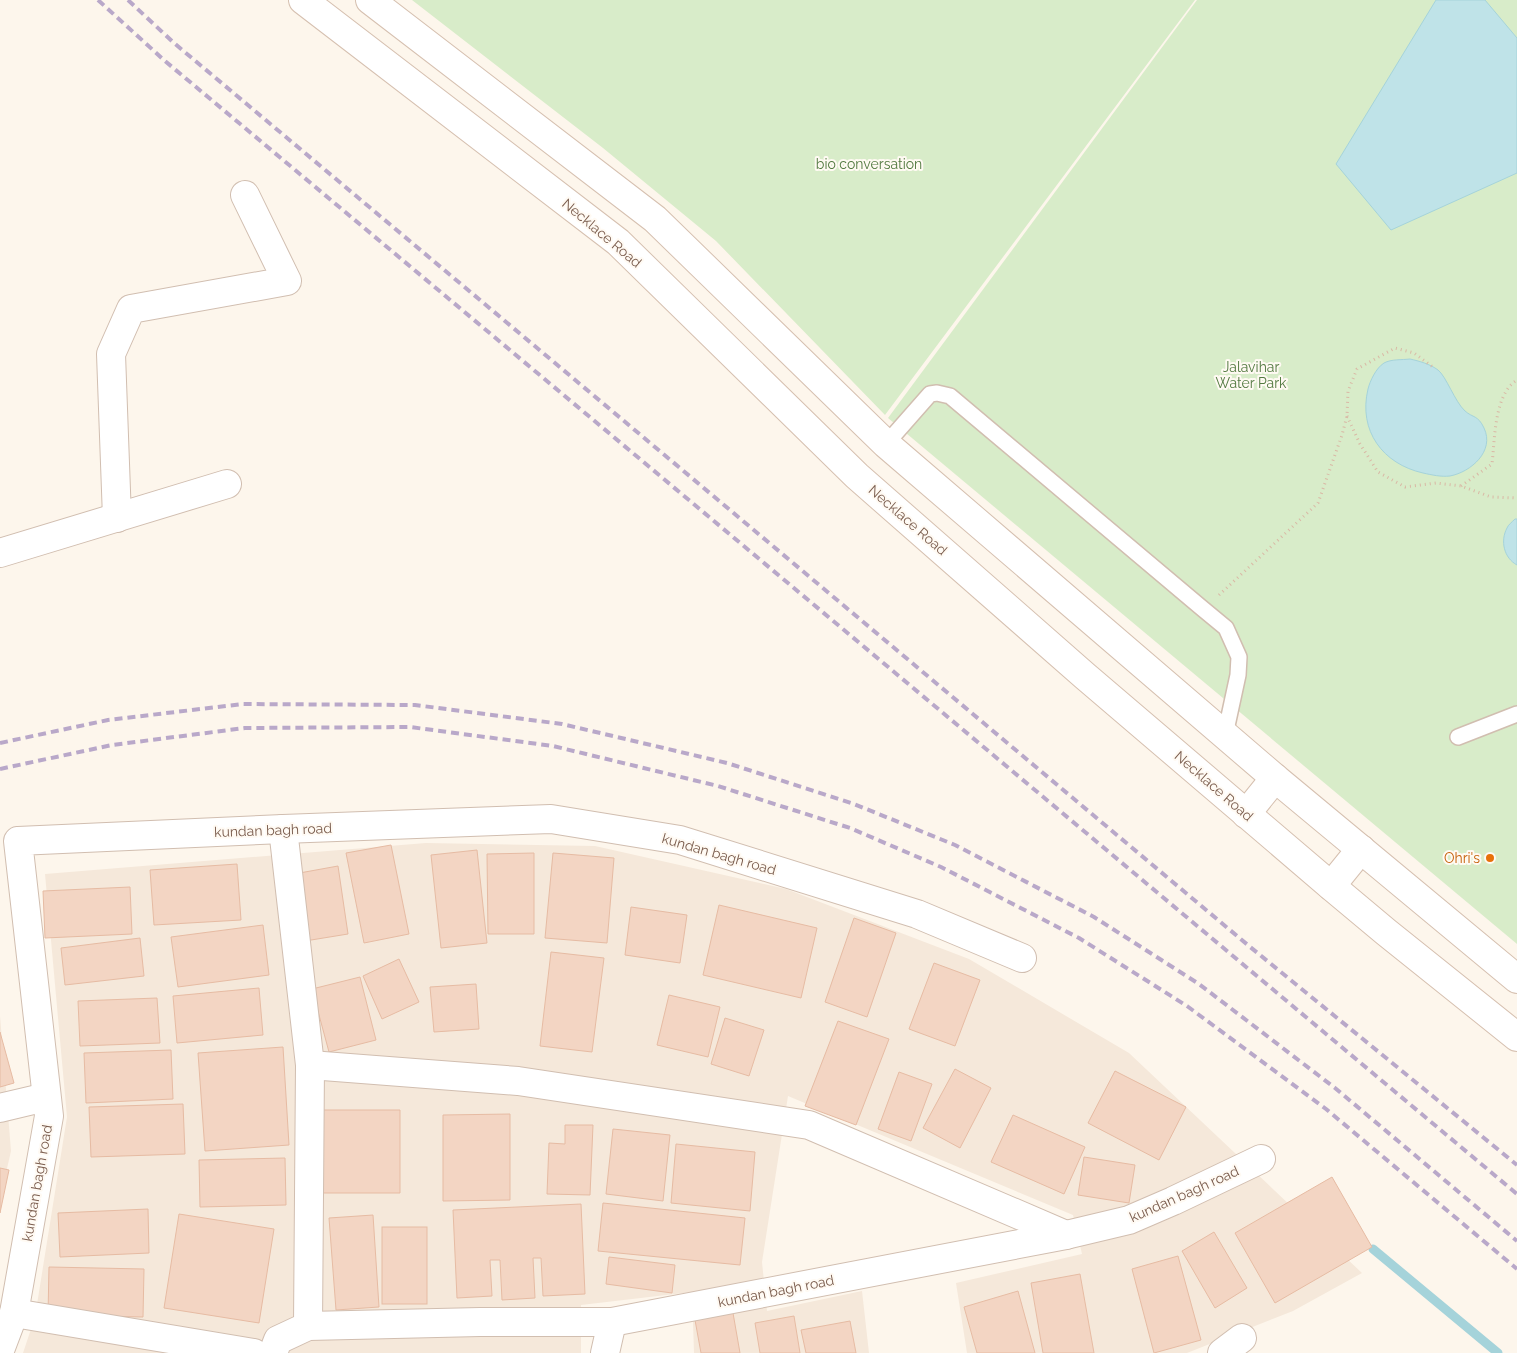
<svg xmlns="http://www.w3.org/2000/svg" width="1517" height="1353" viewBox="0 0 1517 1353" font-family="Raleway,sans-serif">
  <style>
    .residential { fill: #f5e8da }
    .green { fill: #d8ecc9 }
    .water { fill: #bfe3e8; stroke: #a5d3da }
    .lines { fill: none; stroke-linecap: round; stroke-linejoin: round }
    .stream { stroke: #a5d3da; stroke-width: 9 }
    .building { fill: #f3d5c3; stroke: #e6bba3 }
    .service-casing { stroke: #d1beb0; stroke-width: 18 }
    .minor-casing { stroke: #d1beb0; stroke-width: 30 }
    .secondary-casing { stroke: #d6c0b0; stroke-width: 30 }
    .path { stroke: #d9b8a5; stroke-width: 3; stroke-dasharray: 1 4; stroke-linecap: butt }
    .service { stroke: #fff; stroke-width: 15 }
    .minor { stroke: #fff; stroke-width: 28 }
    .secondary { stroke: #fff; stroke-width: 28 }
    .rail { stroke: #b9a8c9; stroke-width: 4; stroke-dasharray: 8 5; stroke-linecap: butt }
    .food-dot { fill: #e8710a; stroke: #fffaf3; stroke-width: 2 }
    .labels { text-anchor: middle; stroke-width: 4; stroke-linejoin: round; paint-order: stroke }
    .park-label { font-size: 14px; fill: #537a41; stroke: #fffaf3 }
    .street-label { font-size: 14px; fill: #7a5c4d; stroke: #fffaf3 }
    .food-label { font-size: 14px; fill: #c56008; stroke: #fffaf3; text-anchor: end }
  </style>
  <rect width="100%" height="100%" fill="#fdf6ec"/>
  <!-- residential -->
  <g class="residential">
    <path d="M426,843L595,846L786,889L969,959L1129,1053L1362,1273L1293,1311L1187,1353H967L956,1283L1082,1254L1073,1215L788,1096L762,1262L767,1311L862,1291L869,1353H694L692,1292L581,1305V1353H23L35,1317L67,1117L45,874Z"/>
    <path d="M0,1016L11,1151L0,1199Z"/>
  </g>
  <!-- green -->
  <g class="green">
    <path d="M412,0H1195L885,415L716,241L603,148Z"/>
    <path d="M1197,0H1517V944L888,418Z"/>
  </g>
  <!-- water -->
  <g class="water">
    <path d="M1436,0H1485L1517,38V173L1391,230L1336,164Z"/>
    <path d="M1410,359C1419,361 1430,364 1438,370C1446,376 1455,402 1465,411C1473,418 1478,415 1484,428C1495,451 1471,472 1450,476C1441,477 1432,475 1423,473C1383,464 1358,431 1368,389C1370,381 1376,368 1384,363C1391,359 1402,360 1410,359Z"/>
    <path d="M1515,519H1517V565C1504,558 1500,541 1507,528C1508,525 1512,522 1515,519Z"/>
  </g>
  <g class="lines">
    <!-- stream -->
    <path class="stream" d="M1373,1249L1498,1353"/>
  </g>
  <!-- building -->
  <g class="building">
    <path d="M391,845L409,934L364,943L346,853Z"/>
    <path d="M477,850L487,943L441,948L431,855Z"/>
    <path d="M534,853V934H488L487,854Z"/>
    <path d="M553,853L614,858L607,943L545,938Z"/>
    <path d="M237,864L241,920L154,925L150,870Z"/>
    <path d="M338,866L348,934L305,941L294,874Z"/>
    <path d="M130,887L132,934L45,938L43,891Z"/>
    <path d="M719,905L817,928L801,998L703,975Z"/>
    <path d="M631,907L687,915L680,963L625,955Z"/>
    <path d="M854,918L896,933L867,1017L825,1002Z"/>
    <path d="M263,925L269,975L178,987L171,937Z"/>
    <path d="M140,938L144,976L65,985L61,948Z"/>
    <path d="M551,952L604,958L592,1052L540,1046Z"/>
    <path d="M399,959L419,1002L382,1019L363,976Z"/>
    <path d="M934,963L980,980L955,1046L909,1029Z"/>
    <path d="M360,977L376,1040L329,1052L312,989Z"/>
    <path d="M476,984L479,1029L434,1032L430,987Z"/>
    <path d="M259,988L263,1035L177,1043L173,996Z"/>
    <path d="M669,995L720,1007L708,1057L657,1045Z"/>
    <path d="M157,998L160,1043L80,1046L78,1001Z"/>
    <path d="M725,1018L764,1030L749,1076L711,1064Z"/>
    <path d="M838,1021L889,1039L856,1125L805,1106Z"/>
    <path d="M0,1032L14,1083L0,1087Z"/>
    <path d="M283,1047L289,1145L205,1151L198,1053Z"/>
    <path d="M171,1050L173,1099L86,1103L84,1053Z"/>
    <path d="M955,1069L991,1088L960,1148L923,1128Z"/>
    <path d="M1115,1071L1186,1107L1159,1160L1088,1123Z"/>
    <path d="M899,1072L932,1084L911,1141L878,1129Z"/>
    <path d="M183,1104L185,1154L91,1157L89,1107Z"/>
    <path d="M318,1110H400V1193H319Z"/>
    <path d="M510,1114V1200L443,1201V1115Z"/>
    <path d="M1013,1115L1085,1147L1064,1194L991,1162Z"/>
    <path d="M565,1125H593L590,1195L547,1194L549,1143L565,1144Z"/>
    <path d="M613,1129L670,1135L663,1201L606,1194Z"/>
    <path d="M676,1144L755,1152L750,1211L671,1203Z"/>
    <path d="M1084,1157L1135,1165L1129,1203L1078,1195Z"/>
    <path d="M285,1158L286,1205L200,1207L199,1160Z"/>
    <path d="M0,1168L9,1170L0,1213Z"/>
    <path d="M1332,1177L1372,1247L1275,1303L1235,1233Z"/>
    <path d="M603,1203L745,1218L740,1265L598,1251Z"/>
    <path d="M581,1204L585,1294L543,1296L541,1258H533L535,1298L502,1300L500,1260H490L492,1296L457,1298L453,1210Z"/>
    <path d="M148,1209L149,1253L60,1257L58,1213Z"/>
    <path d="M179,1214L274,1229L259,1323L164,1308Z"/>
    <path d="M373,1215L379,1307L336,1310L329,1218Z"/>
    <rect x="382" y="1227" width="45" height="77"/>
    <path d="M1214,1232L1247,1288L1215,1308L1182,1251Z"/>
    <path d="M1178,1256L1201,1340L1154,1353L1132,1269Z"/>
    <path d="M609,1257L675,1265L672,1293L606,1284Z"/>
    <path d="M49,1267L144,1269L143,1317L48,1315Z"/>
    <path d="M1080,1274L1094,1353H1043L1031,1283Z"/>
    <path d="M1018,1291L1035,1353H977L964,1307Z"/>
    <path d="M733,1313L740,1353H701L695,1320Z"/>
    <path d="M794,1316L800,1353H760L755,1323Z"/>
    <path d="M850,1321L856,1353H806L801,1330Z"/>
  </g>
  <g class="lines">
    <!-- service casing -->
    <g class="service-casing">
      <g id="service">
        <path d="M886,444L930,394L937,393L950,396L1203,609L1226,628L1239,657L1238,675L1225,735"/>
        <path d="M1458,737L1517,714"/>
      </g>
    </g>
    <!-- minor casing -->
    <g class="minor-casing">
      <g id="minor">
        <path d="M117,518L111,354L131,309L287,281L245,195"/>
        <path d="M0,553L227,484"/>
        <path d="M283,829L310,1065L308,1326"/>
        <path d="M310,1065L518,1081L809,1125L1066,1235"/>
        <path d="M0,1108L46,1097"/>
        <path d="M14,1313L254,1353"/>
        <path d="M0,1350L14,1313L49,1116L18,841L283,829L551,819L680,840L917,914L1022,958"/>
        <path d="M273,1353L278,1340L308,1326L480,1322H612L1066,1235L1129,1220L1173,1201L1261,1159"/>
        <path d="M605,1353L612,1322"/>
        <path d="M1222,1353L1242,1338"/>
      </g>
    </g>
    <!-- secondary casing -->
    <g class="secondary-casing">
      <g id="secondary">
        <path d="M303,0L618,242L857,476L1085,676L1331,886L1386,932L1517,1037"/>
        <path d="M370,0L655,219L886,444L1275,778L1517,979"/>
        <path d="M1246,814L1275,778"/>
        <path d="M1331,886L1361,849"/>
      </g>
    </g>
    <!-- path -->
    <g class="path">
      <path d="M1347,416L1360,444L1378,472L1405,487L1436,483L1461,486L1491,497L1517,498"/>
      <path d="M1461,486L1492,464C1495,439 1494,394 1517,380"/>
      <path d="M1219,595L1318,503L1342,435L1347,416L1348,391L1357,369L1395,348L1414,353L1433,367"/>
    </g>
    <!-- service -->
    <use href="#service" class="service"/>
    <!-- minor -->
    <use href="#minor" class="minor"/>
    <!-- secondary -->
    <use href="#secondary" class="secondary"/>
    <!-- rail -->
    <g class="rail">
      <path d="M98,0L165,61L1517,1194"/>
      <path d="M128,0L174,43L1249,946L1517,1165"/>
      <path d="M0,743L108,720L243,704L415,705L562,724L727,763L854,804L955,845L1094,917L1199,984L1335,1088L1517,1241"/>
      <path d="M0,769L112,745L245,728L410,727L553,746L718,786L850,828L941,867L1079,938L1187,1006L1326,1109L1517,1269"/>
    </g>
  </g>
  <!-- markers -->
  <circle class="food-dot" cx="1490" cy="858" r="5"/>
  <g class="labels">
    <!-- park labels -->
    <g class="park-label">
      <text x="869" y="169">bio conversation</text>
      <text x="1251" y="372">Jalavihar<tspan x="1251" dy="16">Water Park</tspan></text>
    </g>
    <!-- street labels -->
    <g class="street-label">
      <text transform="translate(602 233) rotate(40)" y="5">Necklace Road</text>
      <text transform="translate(908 520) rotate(41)" y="5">Necklace Road</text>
      <text transform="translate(1214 786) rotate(41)" y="5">Necklace Road</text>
      <text transform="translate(273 830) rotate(-2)" y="5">kundan bagh road</text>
      <text transform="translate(719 854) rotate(16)" y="5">kundan bagh road</text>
      <text transform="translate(37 1183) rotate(-80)" y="5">kundan bagh road</text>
      <text transform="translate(1184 1194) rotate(-24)" y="5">kundan bagh road</text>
      <text transform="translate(776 1291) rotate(-11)" y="5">kundan bagh road</text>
    </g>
    <!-- food labels -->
    <g class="food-label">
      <text x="1480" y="863">Ohri's</text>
    </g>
  </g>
</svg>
